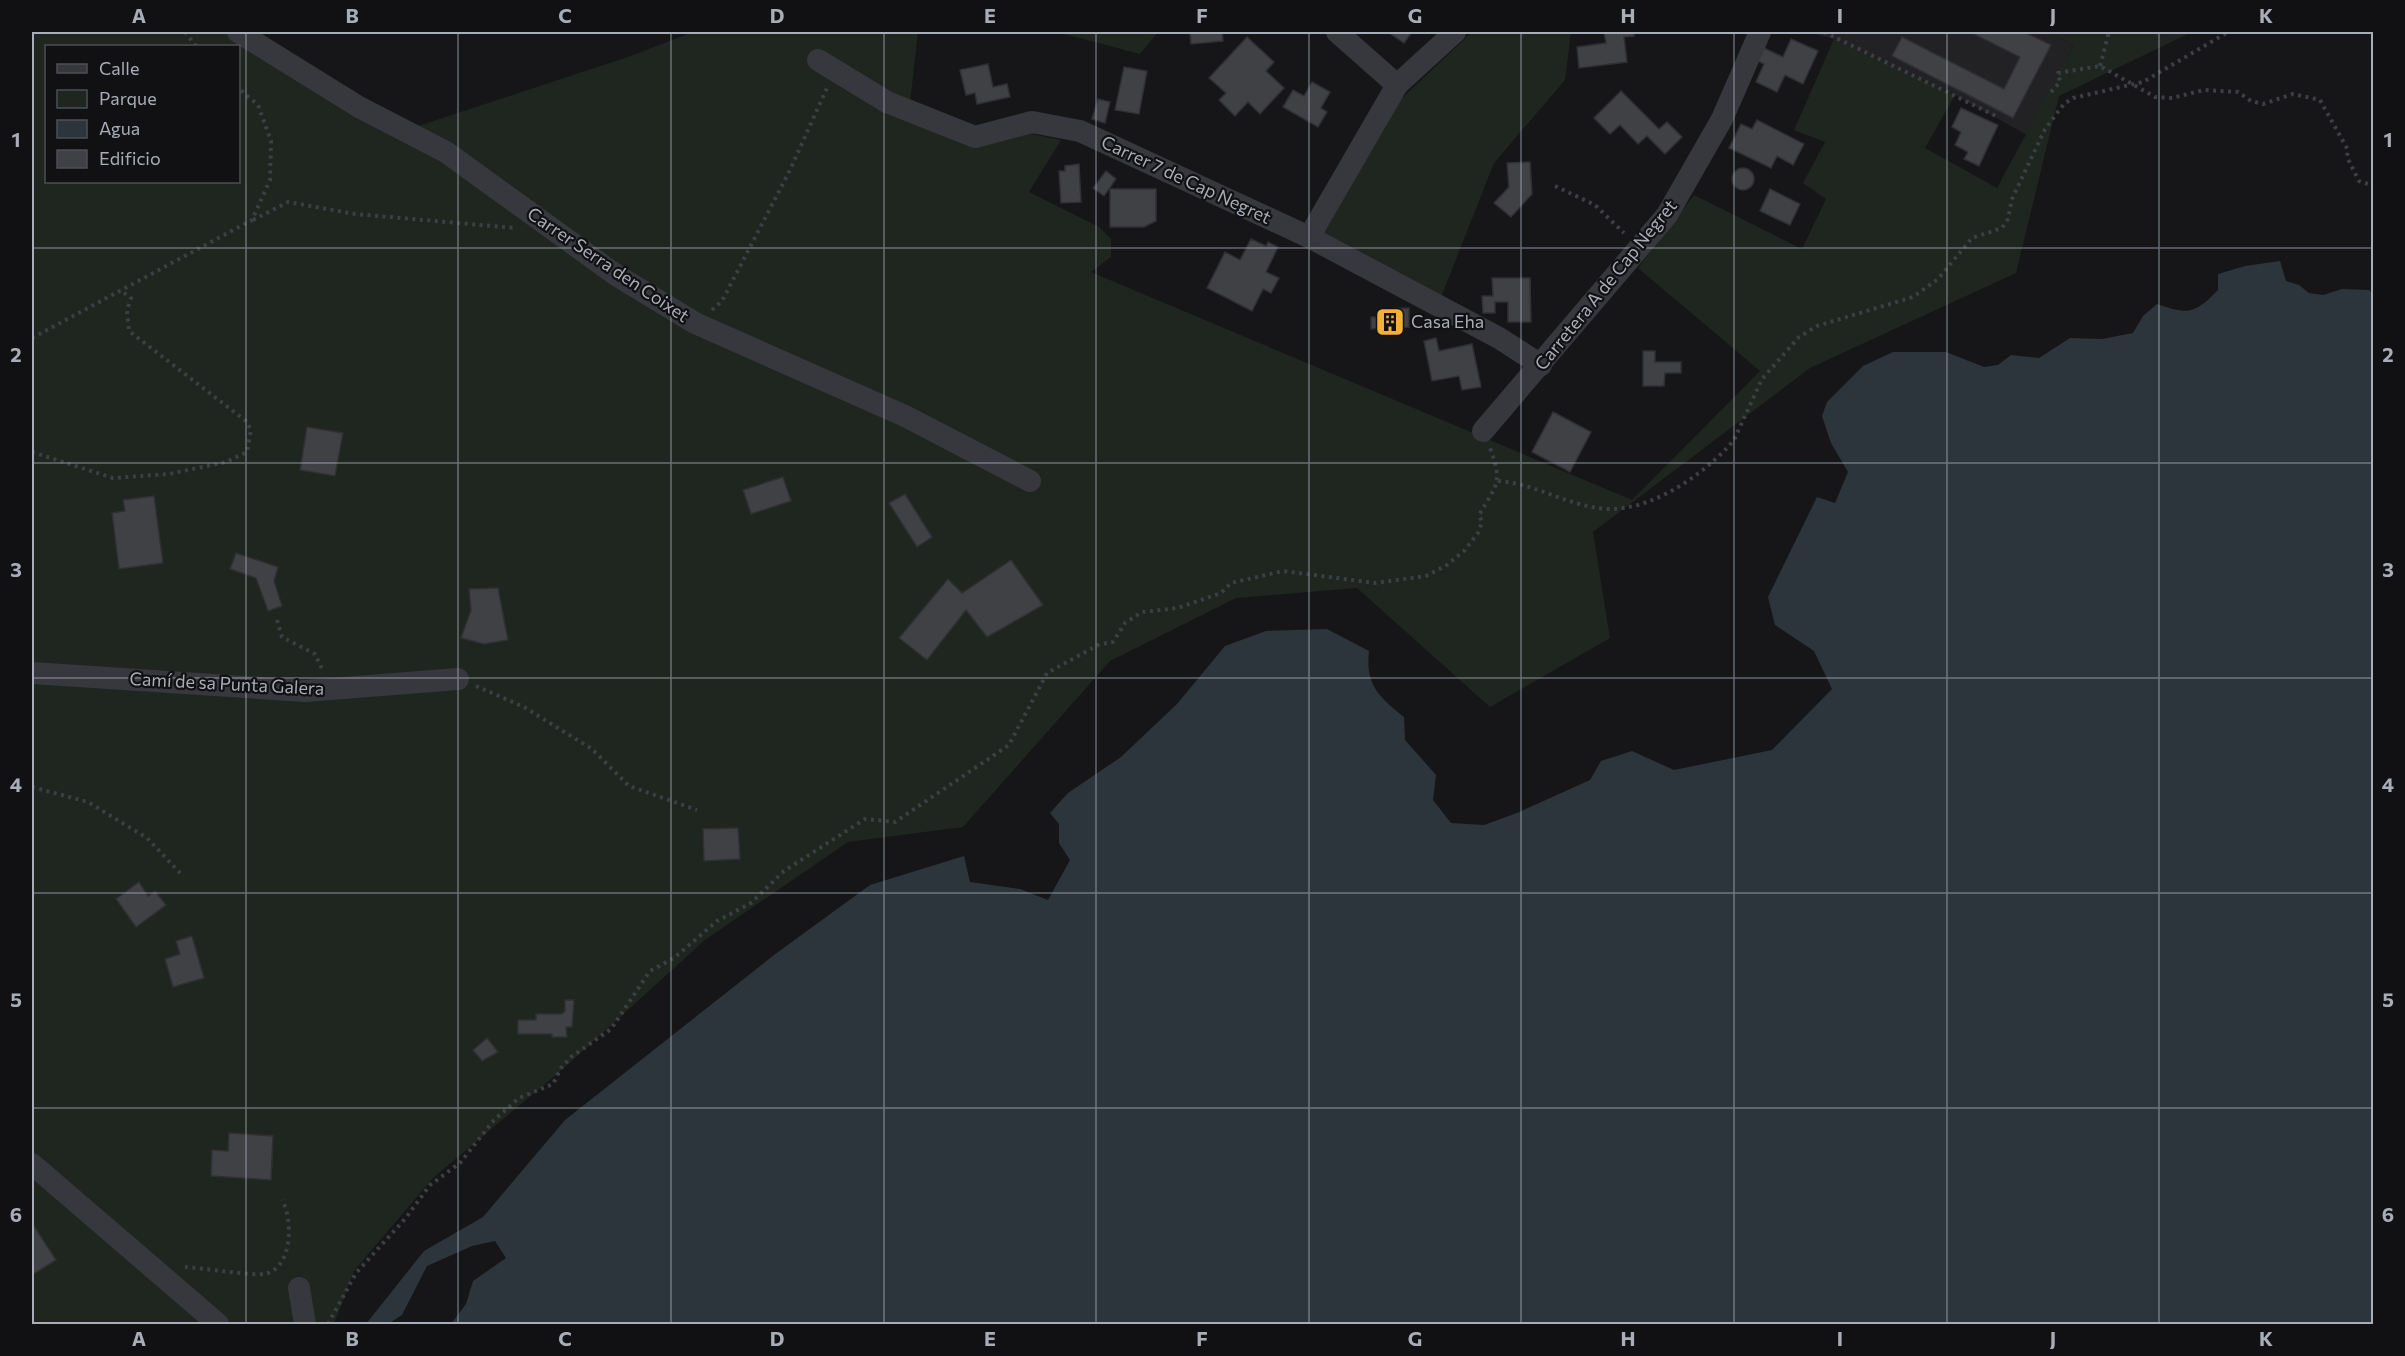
<svg xmlns="http://www.w3.org/2000/svg" width="2405" height="1356" viewBox="0 0 2405 1356" font-family="Commissioner,sans-serif">
  <style>
    .built { fill: #222225 }
    .green { fill: #1e261f; fill-rule: evenodd }
    .water { fill: #2c353c }
    .building { fill: #404145; stroke: #303034; stroke-width: 1.5 }
    .lines { fill: none; stroke-linecap: round; stroke-linejoin: round }
    .path { stroke: #3d3f44; stroke-width: 4; stroke-dasharray: 3 4.5; stroke-linecap: butt }
    .minor { stroke: #37383d; stroke-width: 22 }
    .grid { fill: none; stroke: #a8adb8; stroke-width: 1.5; stroke-opacity: 0.55 }
    .labels { text-anchor: middle; stroke-width: 4.5; stroke-linejoin: round; paint-order: stroke }
    .street-label { font-size: 18px; fill: #a8adb8; stroke: #111113 }
    .poi-label { font-size: 18px; fill: #a8adb8; stroke: #111113; text-anchor: start }
    .neatline { fill: none; stroke: #a8adb8; stroke-width: 2 }
    .grid-label { font-size: 20px; text-anchor: middle; font-weight: bold; fill: #a8adb8 }
  </style>
  <rect width="100%" height="100%" fill="#161618"/>
  <!-- built -->
  <path class="built" d="M1808,32H2048L2074,45L2027,135L1955,95L1834,39Z"/>
  <!-- green -->
  <g class="green">
    <path d="M32,32H243L409,129L628,57L693,32H918L908,121L968,146L1031,134L1061,140L1029,192L1099,227L1111,239V257L1091,272L1632,500L1760,371L1638,268L1694,195L1802,249L1826,199L1803,183L1825,142L1794,130L1834,39L1955,95L1925,148L1997,188L2074,45L2048,32H2192L2059,96L2016,273L1810,368L1593,532L1610,638L1490,707L1357,588L1236,598L1110,661L963,827L848,842L705,940L563,1069L433,1178L354,1271L334,1324H32ZM46,46H238V182H46Z"/>
    <path d="M1057,32H1158L1140,54Z"/>
    <path d="M1472,32H1571L1565,80L1494,163L1440,300L1321,237L1399,101Z"/>
  </g>
  <!-- water -->
  <path class="water" d="M2280,261L2286,281L2299,285L2309,293L2323,295L2342,289L2369,290L2373,294V1324H451L466,1304L473,1281L506,1258L495,1241L472,1246L427,1266L402,1315L388,1324H366L424,1251L483,1217L565,1120L774,955L870,885L964,856L970,882L1020,889L1048,900L1070,860L1059,843V824L1050,813L1068,793L1121,757L1177,704L1225,646L1266,631L1327,629L1369,651C1365,685 1379,697 1404,717L1405,740L1436,775L1433,800L1451,823L1484,825L1517,813L1590,780L1601,761L1632,751L1674,770L1772,750L1832,689L1814,651L1775,625L1768,597L1817,497L1835,503L1848,472L1831,443L1822,416L1827,402L1863,366L1893,352H1946L1984,367L1998,365L2011,355L2039,358L2070,338L2102,339L2133,333L2143,316L2157,304C2188,315 2195,314 2218,290V274L2245,266Z"/>
  <!-- building -->
  <g class="building">
    <path d="M1190,32H1222L1223,41L1191,44Z"/>
    <path d="M1388,32H1412L1404,43Z"/>
    <path d="M1604,32H1634V36L1624,37L1627,62L1579,68L1577,47L1606,43Z"/>
    <path d="M1970,32H2024L2051,45L2013,118L1892,56L1902,37L2004,89L2020,57Z"/>
    <path d="M1247,37L1274,62L1266,71L1284,88L1260,114L1248,102L1235,116L1219,100L1226,93L1209,78Z"/>
    <path d="M1791,39L1818,51L1803,84L1785,75L1777,92L1756,82L1764,64L1758,61L1764,48L1783,57Z"/>
    <path d="M988,64L993,87L1007,84L1010,97L977,104L975,93L966,95L960,70Z"/>
    <path d="M1124,67L1147,71L1139,114L1115,110Z"/>
    <path d="M1312,82L1330,92L1321,108L1327,112L1318,127L1283,107L1293,90L1304,96Z"/>
    <path d="M1621,91L1659,129L1667,122L1682,137L1665,154L1647,136L1638,144L1620,125L1610,134L1594,118Z"/>
    <path d="M1098,99L1110,102L1105,123L1092,119Z"/>
    <path d="M1961,108L1998,125L1979,166L1964,159L1968,152L1955,145L1961,132L1952,127Z"/>
    <path d="M1757,120L1804,144L1793,165L1777,156L1771,168L1729,148L1741,124L1752,129Z"/>
    <path d="M1530,162L1532,194L1511,217L1494,203L1509,187L1507,163Z"/>
    <path d="M1079,164L1081,202L1061,203L1059,171H1065V166Z"/>
    <circle cx="1743" cy="179" r="11"/>
    <path d="M1106,171L1116,179L1104,196L1093,188Z"/>
    <path d="M1110,189H1156V221L1144,227H1110Z"/>
    <path d="M1770,189L1800,204L1790,225L1760,211Z"/>
    <path d="M1251,239L1266,246L1268,242L1278,247L1266,272L1279,278L1271,293L1263,289L1252,311L1207,288L1225,252L1240,260Z"/>
    <path d="M1492,278H1530L1531,322H1508V302H1495V313H1483L1482,296H1493Z"/>
    <path d="M1409,308V327L1371,329V317H1383L1382,309Z"/>
    <path d="M1436,338L1439,351L1472,344L1481,387L1462,390L1459,376L1432,381L1424,341Z"/>
    <path d="M1643,351H1655V362H1681V373H1665L1664,386H1643Z"/>
    <path d="M1553,412L1591,432L1570,472L1532,452Z"/>
    <path d="M307,427L343,433L335,476L300,470Z"/>
    <path d="M783,477L791,501L751,514L743,490Z"/>
    <path d="M905,494L932,537L917,547L889,503Z"/>
    <path d="M154,496L163,563L119,569L112,513L125,511L123,500Z"/>
    <path d="M236,553L278,567L274,581L282,606L268,611L256,578L230,569Z"/>
    <path d="M1011,560L1043,605L987,637L966,610L927,660L899,638L948,579L962,593Z"/>
    <path d="M498,588L508,640L484,644L461,638L471,610L469,589Z"/>
    <path d="M738,828L740,859L704,861L703,829Z"/>
    <path d="M139,882L148,896L155,891L166,905L136,927L116,899Z"/>
    <path d="M192,936L204,978L173,987L165,959L180,954L176,941Z"/>
    <path d="M565,1000H574L572,1027H566L567,1037H552V1034H518V1020H536V1014H562L565,1011Z"/>
    <path d="M487,1038L498,1052L482,1061L473,1050Z"/>
    <path d="M229,1133L273,1136L271,1180L211,1176L212,1150L228,1151Z"/>
    <path d="M32,1223L56,1260L32,1275Z"/>
  </g>
  <g class="lines">
    <!-- path -->
    <g class="path">
      <path d="M185,32L196,46"/>
      <path d="M1824,32L1996,116"/>
      <path d="M2100,66L2109,32"/>
      <path d="M2051,92L2060,82L2058,73L2100,66L2155,97L2172,98L2204,90L2238,92L2251,101L2263,104L2293,94L2320,100L2348,150L2347,157L2359,181L2374,186"/>
      <path d="M1555,186L1595,205L1624,233"/>
      <path d="M253,220L288,202L355,214L515,228"/>
      <path d="M712,310L722,301L789,172L827,88"/>
      <path d="M32,338L252,220L270,180L271,141L258,105L238,88"/>
      <path d="M32,452L113,478L169,474L226,462L247,452L251,430L246,421L129,331L127,310L131,298L120,290"/>
      <path d="M1498,481C1531,483 1560,501 1592,507C1640,518 1695,481 1727,448L1734,440L1762,379L1799,337L1817,326L1913,297L1938,279L1972,238L2002,228L2008,219L2012,199L2045,129L2064,104L2073,98L2143,82L2228,32"/>
      <path d="M277,620L282,637L315,654L322,669"/>
      <path d="M476,686L524,707L592,749L629,786L697,810"/>
      <path d="M32,787L88,802L147,838L181,874"/>
      <path d="M185,1267C203,1268 251,1276 265,1274C293,1268 293,1219 282,1200"/>
      <path d="M328,1324L356,1273L405,1219L430,1185L460,1163L494,1120L519,1098L553,1084L561,1068L571,1057L611,1029L650,971L674,958L717,921L751,903L784,871L865,819L895,822L1009,745L1047,673L1100,644L1113,642L1125,623L1142,612L1178,608L1221,593L1231,583L1283,571L1375,583L1426,576L1447,565L1465,550L1478,533L1482,522L1479,515C1497,484 1503,483 1490,448"/>
    </g>
    <!-- minor -->
    <g class="minor">
      <path d="M238,32L359,107L446,152L616,275L695,323L905,416L1030,481"/>
      <path d="M1337,32L1397,85"/>
      <path d="M818,60L887,102L975,137L1032,122L1080,131L1309,237L1499,338L1541,365"/>
      <path d="M1309,237L1397,85L1455,32"/>
      <path d="M1483,431L1667,215L1722,119L1760,32"/>
      <path d="M32,673L305,691L458,679"/>
      <path d="M32,1164L218,1324"/>
      <path d="M299,1288L305,1324"/>
    </g>
  </g>
  <!-- grid -->
  <path class="grid" d="M246,32V1324M458,32V1324M671,32V1324M884,32V1324M1096,32V1324M1309,32V1324M1521,32V1324M1734,32V1324M1947,32V1324M2159,32V1324M32,248H2374M32,463H2374M32,678H2374M32,893H2374M32,1108H2374"/>
  <!-- icons -->
  <defs>
    <g id="building-square" transform="scale(1.5)"><rect x="-9" y="-9" width="18" height="18" rx="4" fill="#f2b134" stroke="#111113"/><path d="M-4-6H4V6H1V3H-1V6H-4ZM-2.5-4.3h1.7v1.8h-1.7ZM.8-4.3h1.7v1.8H.8ZM-2.5-1h1.7V.8h-1.7ZM.8-1h1.7V.8H.8Z" fill="#111"/></g>
  </defs>
  <g fill-rule="evenodd">
    <use href="#building-square" x="1390" y="322"/>
  </g>
  <g class="labels">
    <!-- street labels -->
    <g class="street-label">
      <text transform="translate(1186 180) rotate(25)" y="6">Carrer 7 de Cap Negret</text>
      <text transform="translate(608 265) rotate(34)" y="6">Carrer Serra den Coixet</text>
      <text transform="translate(1606 285) rotate(-51)" y="6">Carretera A de Cap Negret</text>
      <text transform="translate(227 684) rotate(3)" y="6">Camí de sa Punta Galera</text>
    </g>
    <!-- poi labels -->
    <g class="poi-label">
      <text x="1411" y="328">Casa Eha</text>
    </g>
  </g>
  <!-- border -->
  <rect width="2405" height="1356" fill="none" stroke="#111113" stroke-width="66"/>
  <!-- legend -->
  <rect x="45" y="45" width="195" height="138" fill="#111113" stroke="#4d4f55" stroke-width="1.5"/>
  <rect x="57" y="64" width="30" height="9" fill="#37383d" stroke="#4d4f55" stroke-width="1.5"/>
  <text x="99" y="75" font-size="18" fill="#a8adb8">Calle</text>
  <rect x="57" y="90" width="30" height="18" fill="#1e261f" stroke="#4d4f55" stroke-width="1.5"/>
  <text x="99" y="105" font-size="18" fill="#a8adb8">Parque</text>
  <rect x="57" y="120" width="30" height="18" fill="#2c353c" stroke="#4d4f55" stroke-width="1.5"/>
  <text x="99" y="135" font-size="18" fill="#a8adb8">Agua</text>
  <rect x="57" y="150" width="30" height="18" fill="#404145" stroke="#4d4f55" stroke-width="1.5"/>
  <text x="99" y="165" font-size="18" fill="#a8adb8">Edificio</text>
  <rect x="33" y="33" width="2339" height="1290" class="neatline"/>
  <g class="grid-label">
    <text x="139" y="23">A</text>
    <text x="352" y="23">B</text>
    <text x="565" y="23">C</text>
    <text x="777" y="23">D</text>
    <text x="990" y="23">E</text>
    <text x="1202" y="23">F</text>
    <text x="1415" y="23">G</text>
    <text x="1628" y="23">H</text>
    <text x="1840" y="23">I</text>
    <text x="2053" y="23">J</text>
    <text x="2266" y="23">K</text>
    <text x="16" y="147">1</text>
    <text x="2388" y="147">1</text>
    <text x="16" y="362">2</text>
    <text x="2388" y="362">2</text>
    <text x="16" y="577">3</text>
    <text x="2388" y="577">3</text>
    <text x="16" y="792">4</text>
    <text x="2388" y="792">4</text>
    <text x="16" y="1007">5</text>
    <text x="2388" y="1007">5</text>
    <text x="16" y="1222">6</text>
    <text x="2388" y="1222">6</text>
    <text x="139" y="1346">A</text>
    <text x="352" y="1346">B</text>
    <text x="565" y="1346">C</text>
    <text x="777" y="1346">D</text>
    <text x="990" y="1346">E</text>
    <text x="1202" y="1346">F</text>
    <text x="1415" y="1346">G</text>
    <text x="1628" y="1346">H</text>
    <text x="1840" y="1346">I</text>
    <text x="2053" y="1346">J</text>
    <text x="2266" y="1346">K</text>
  </g>
</svg>
